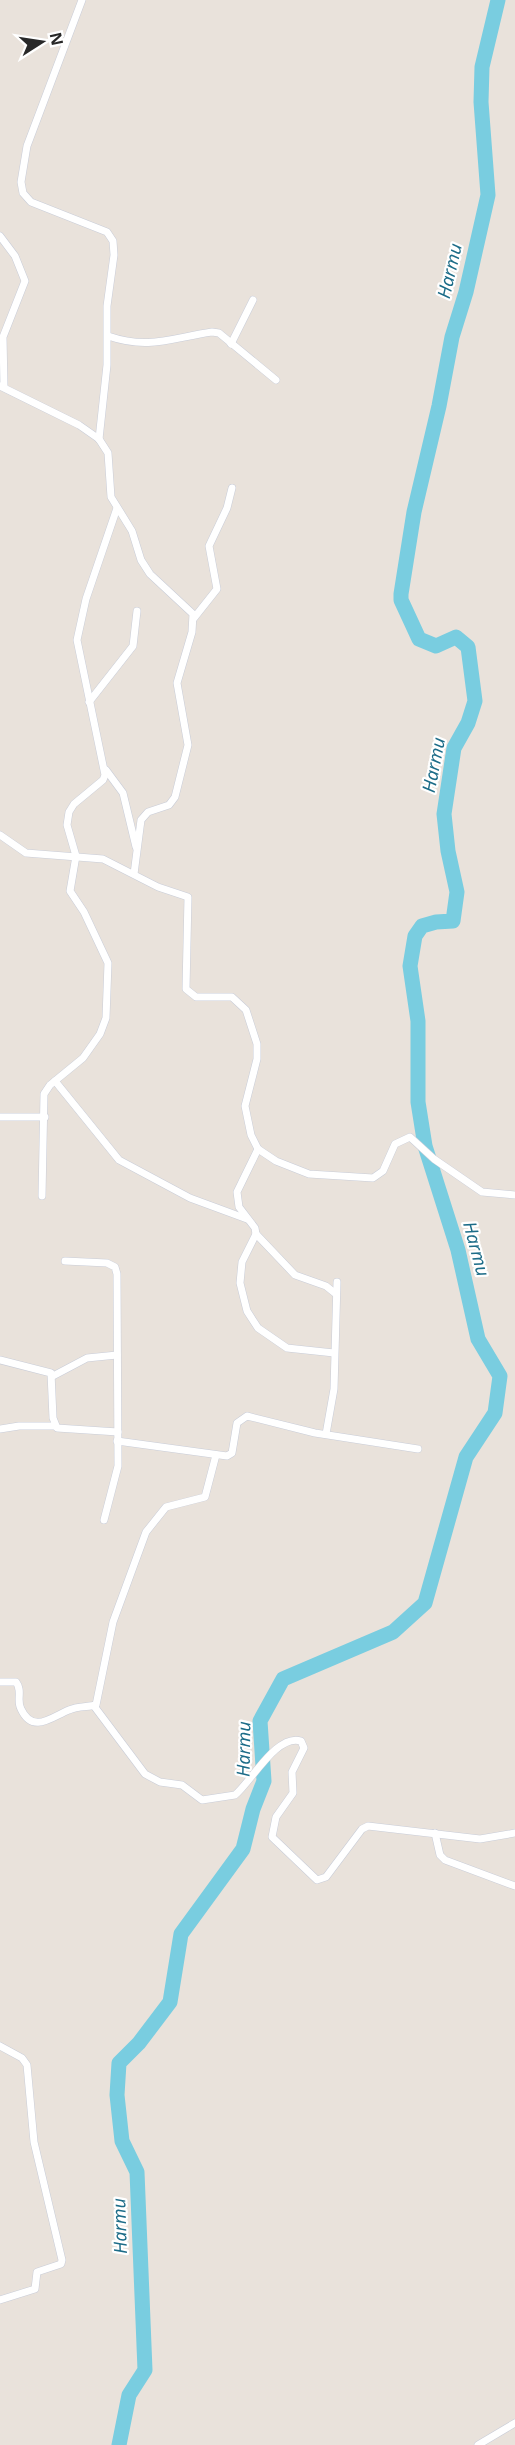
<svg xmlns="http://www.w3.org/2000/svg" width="515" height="2445" viewBox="0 0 515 2445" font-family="'Noto Sans',sans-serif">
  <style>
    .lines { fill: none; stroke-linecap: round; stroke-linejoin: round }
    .river { stroke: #79cde0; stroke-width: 15 }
    .street-casing { stroke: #c9cdd8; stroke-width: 8 }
    .street { stroke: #fff; stroke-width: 7 }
    .labels { text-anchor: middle; stroke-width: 4.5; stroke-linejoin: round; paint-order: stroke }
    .water-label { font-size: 18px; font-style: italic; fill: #1c6c88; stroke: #fff }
  </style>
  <rect width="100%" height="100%" fill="#e9e2db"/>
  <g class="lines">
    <!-- river -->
    <path class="river" d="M119,2445L129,2395L145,2370L137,2172L122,2141L117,2095L119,2063L139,2043L170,2002L181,1934L243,1849L253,1809L264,1781L260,1721L283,1679L393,1632L425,1603L466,1457L495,1413L500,1376L478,1339L458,1250L425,1146L418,1102V1021L410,966L415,936L422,926L436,922L453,921L457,892L448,851L444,814L454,748L468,723L475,701L468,647L456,637L436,646L419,639L401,600V594L414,512L439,406L452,337L466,292L488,195L481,102L482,67L498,0"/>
    <!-- street casing -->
    <g class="street-casing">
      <g id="street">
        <path d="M82,0L27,146L21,182L23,193L31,202L107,232L113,241L114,255L107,306V365L99,439"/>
        <path d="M0,236L15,256L25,281L3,337L4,387"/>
        <path d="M108,336C149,350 171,338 212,332L219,333L276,380"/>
        <path d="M231,344L253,300"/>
        <path d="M0,386L79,425L99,439L108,453L111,497L132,531L141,560L150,574L193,614L192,632L177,683L188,745L175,797L169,805L148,812L141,820L134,874"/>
        <path d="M194,618L217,589L209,546L227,508L232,488"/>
        <path d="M89,702L133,646L137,611"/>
        <path d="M106,770L123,793L136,847"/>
        <path d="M0,835L26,853L103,859L158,887L188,897L186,989L196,997H232L246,1010L257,1044V1059L245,1106L251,1135L258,1149L276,1161L309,1174L373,1178L383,1171L395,1144L410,1137L434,1159L482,1192L515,1195"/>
        <path d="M55,1081L119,1160L190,1198L247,1219"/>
        <path d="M0,1117H45"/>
        <path d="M258,1149L237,1192L239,1207L255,1228L256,1234L242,1262L240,1283L247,1311L258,1328L287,1348L334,1353"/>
        <path d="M42,1196L44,1094L50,1085L83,1058L100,1034L106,1018L108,963L84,912L70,891L76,856L67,825L69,812L74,804L103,780L105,775L77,640L86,599L117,508"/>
        <path d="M256,1234L295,1275L326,1286L336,1294"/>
        <path d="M65,1261L107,1263L115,1267L117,1274L118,1466L104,1520"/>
        <path d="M0,1360L51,1373L53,1418L57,1428L118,1432"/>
        <path d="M53,1376L87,1358L117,1355"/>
        <path d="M0,1429L19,1426H55"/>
        <path d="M326,1434L334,1389L337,1282"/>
        <path d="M117,1441L227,1456L232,1453L237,1423L247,1416L315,1433L418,1449"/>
        <path d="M0,1682H16C23,1691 16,1700 21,1709C33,1735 53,1716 69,1710C77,1706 88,1707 96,1705L113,1622L146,1532L166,1507L205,1497L216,1455"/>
        <path d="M94,1706L145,1774L160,1782L182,1785L202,1800L235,1795C251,1782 277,1733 301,1741L304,1748L292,1772L293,1793L276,1817L272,1837L317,1880L326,1877L362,1829L368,1826L480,1839L515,1833"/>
        <path d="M435,1833L440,1855L445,1860L515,1886"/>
        <path d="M0,2046L22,2058L27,2065L34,2142L62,2260L61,2264L37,2272L35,2289L0,2300"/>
        <path d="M478,2445L515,2423"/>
      </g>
    </g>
    <!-- street -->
    <use href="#street" class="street"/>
  </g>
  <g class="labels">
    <!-- water labels -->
    <g class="water-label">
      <text transform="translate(450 271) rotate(-77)" y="6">Harmu</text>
      <text transform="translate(434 765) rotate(-79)" y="6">Harmu</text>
      <text transform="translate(476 1249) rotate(75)" y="6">Harmu</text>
      <text transform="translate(244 1749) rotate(-89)" y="6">Harmu</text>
      <text transform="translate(120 2226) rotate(-92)" y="6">Harmu</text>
    </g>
  </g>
  <!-- north arrow -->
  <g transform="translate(42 42) rotate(78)" stroke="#ffffff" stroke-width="4.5" paint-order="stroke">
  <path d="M0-4.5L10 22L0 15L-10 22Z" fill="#282828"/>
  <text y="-9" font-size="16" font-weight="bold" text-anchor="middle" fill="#282828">N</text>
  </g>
</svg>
